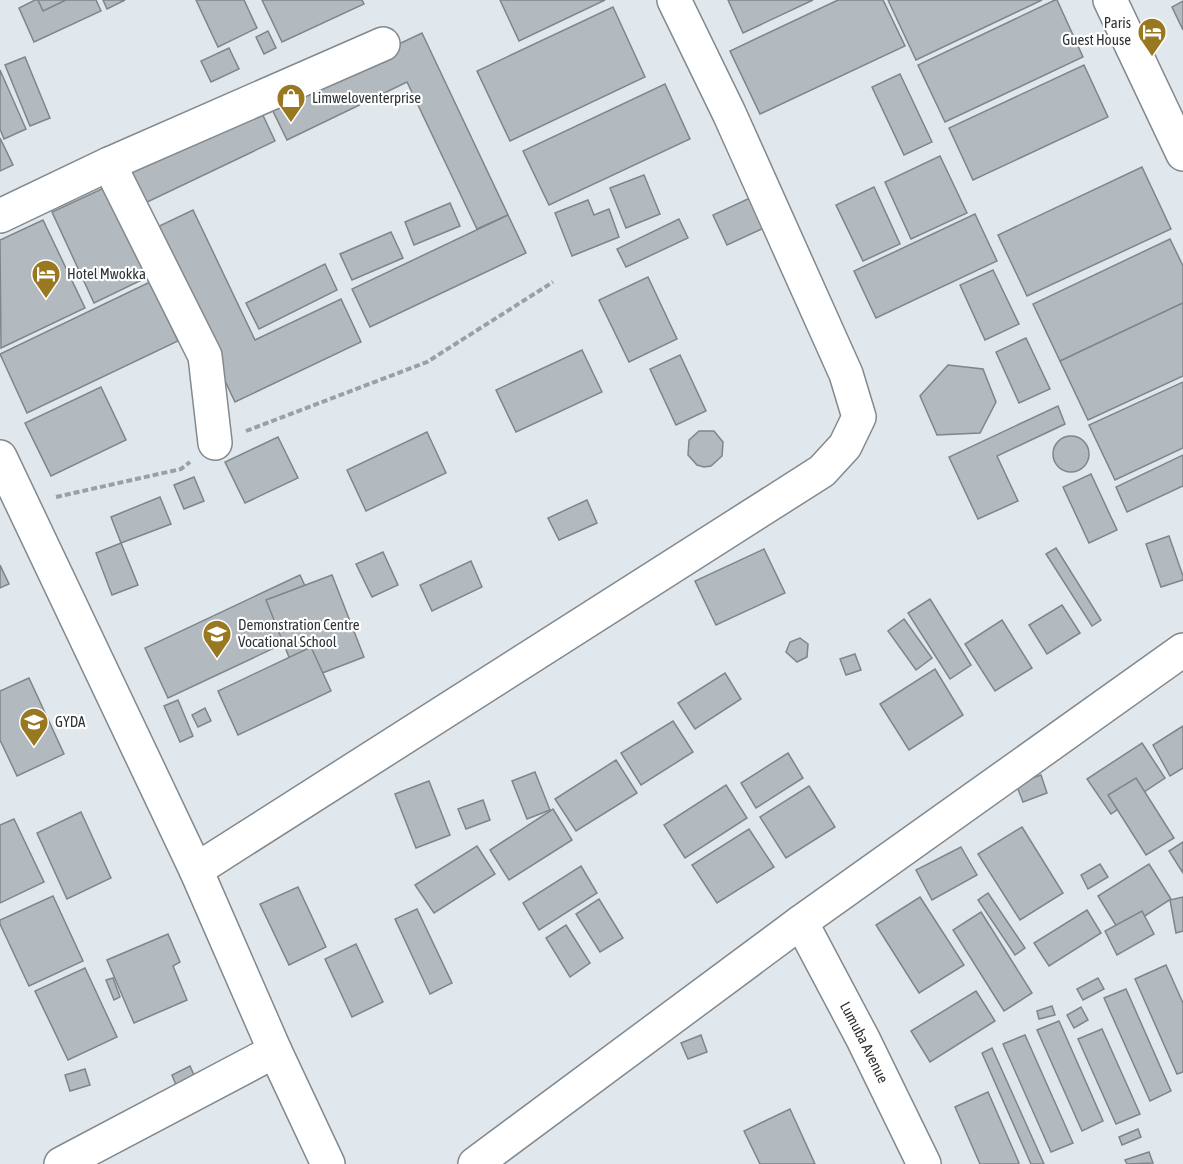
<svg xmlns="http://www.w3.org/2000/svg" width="1183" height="1164" viewBox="0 0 1183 1164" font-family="'Asap Condensed',sans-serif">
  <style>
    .building { fill: #b2b9bf; stroke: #7e868a; stroke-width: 1.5 }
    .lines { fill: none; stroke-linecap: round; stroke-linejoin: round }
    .street-casing { stroke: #82898e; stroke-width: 36 }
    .path { stroke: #9aa0a4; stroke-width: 4; stroke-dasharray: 6 3; stroke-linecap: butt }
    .street { stroke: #fff; stroke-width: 33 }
    .labels { text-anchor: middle; stroke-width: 4.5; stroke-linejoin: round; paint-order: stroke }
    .poi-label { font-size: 15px; fill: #313436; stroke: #fff; text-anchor: start }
    .street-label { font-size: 15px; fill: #313436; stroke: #fff }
  </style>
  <rect width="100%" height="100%" fill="#e0e8ed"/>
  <!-- building -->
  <g class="building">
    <path d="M35,0H96L101,11L34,42L19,8Z"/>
    <path d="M38,0H66L43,11Z"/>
    <path d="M103,0H125L107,9Z"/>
    <path d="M196,0H244L257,28L218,47Z"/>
    <path d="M262,0H362L364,4L282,42Z"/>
    <path d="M500,0H605L519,41Z"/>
    <path d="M728,0H813L743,33Z"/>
    <path d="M838,0H883L905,46L760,114L730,51Z"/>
    <path d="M888,0H1042L916,60Z"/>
    <path d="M1055,0H1057L1083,57L945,122L918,65Z"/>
    <path d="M1183,1V30L1172,7Z"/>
    <path d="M613,7L645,77L510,141L477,71Z"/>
    <path d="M268,31L276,48L264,54L256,37Z"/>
    <path d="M422,33L508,215L477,229L407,82L287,140L270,105Z"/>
    <path d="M229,48L239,69L211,82L201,61Z"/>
    <path d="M25,57L50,118L30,126L5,65Z"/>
    <path d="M1084,65L1108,117L973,180L949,128Z"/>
    <path d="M0,70L26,129L4,139L0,129Z"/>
    <path d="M900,74L932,142L904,155L872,87Z"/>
    <path d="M665,84L690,139L549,205L523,151Z"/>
    <path d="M259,107L275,141L141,205L125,171Z"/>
    <path d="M0,138L13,165L0,171Z"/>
    <path d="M940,156L967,213L911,239L885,182Z"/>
    <path d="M1142,167L1171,229L1027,296L998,235Z"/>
    <path d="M644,175L660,214L626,228L610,188Z"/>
    <path d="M106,187L148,277L94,303L52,212Z"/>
    <path d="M874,187L900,244L863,261L836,205Z"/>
    <path d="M750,198L764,228L727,245L713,215Z"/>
    <path d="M588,200L594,215L609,209L619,237L572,256L555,213Z"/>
    <path d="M450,203L460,226L414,245L405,222Z"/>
    <path d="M193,210L255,340L341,299L361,342L235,402L153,229Z"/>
    <path d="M975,214L997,261L876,318L854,271Z"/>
    <path d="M508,215L526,253L370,327L352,289Z"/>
    <path d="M679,219L688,238L626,267L617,249Z"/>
    <path d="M43,220L85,308L1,348L0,240Z"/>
    <path d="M391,232L403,258L352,280L340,254Z"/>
    <path d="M1170,239L1183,266V303L1060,361L1033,304Z"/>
    <path d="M325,264L337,290L259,329L246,303Z"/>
    <path d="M993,270L1019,324L985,340L960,285Z"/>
    <path d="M648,277L677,339L629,362L599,300Z"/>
    <path d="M150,282L178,341L27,413L0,354Z"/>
    <path d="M1183,303V376L1088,420L1060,361Z"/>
    <path d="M1026,338L1050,389L1019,403L996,352Z"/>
    <path d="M582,350L602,392L516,432L496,390Z"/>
    <path d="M680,355L706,411L676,425L650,369Z"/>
    <path d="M948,365L983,369L996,402L980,433L937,435L920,396Z"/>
    <path d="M1183,382V448L1115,480L1089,425Z"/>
    <path d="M101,387L126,440L51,476L25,423Z"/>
    <path d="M1058,406L1065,424L997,456L1018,501L978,519L949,457Z"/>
    <path d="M699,431H714L723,442L722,456L711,466L704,467L697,465L688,455L689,440Z"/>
    <path d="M427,432L446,473L366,511L347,470Z"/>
    <circle cx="1071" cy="454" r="18"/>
    <path d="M278,437L298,478L245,503L225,462Z"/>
    <path d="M1183,455V486L1127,512L1116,487Z"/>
    <path d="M1091,474L1117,530L1089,543L1063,487Z"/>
    <path d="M194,477L204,501L184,509L174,485Z"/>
    <path d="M160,497L171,524L121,543L111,517Z"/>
    <path d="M587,500L597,523L559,540L548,518Z"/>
    <path d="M1169,536L1183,576V580L1161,587L1146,544Z"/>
    <path d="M121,543L138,585L112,595L96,553Z"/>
    <path d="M1056,548L1101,620L1092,626L1046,554Z"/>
    <path d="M764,549L785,593L716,625L695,581Z"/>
    <path d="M383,552L398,585L372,597L356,564Z"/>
    <path d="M471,561L482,587L432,611L420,585Z"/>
    <path d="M0,565L9,584L0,588Z"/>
    <path d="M300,575L323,625L168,698L145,648Z"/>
    <path d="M332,575L364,657L299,682L266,600Z"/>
    <path d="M930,599L971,665L950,679L908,613Z"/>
    <path d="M1062,605L1080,633L1047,654L1029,625Z"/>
    <path d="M904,619L932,658L916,670L888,631Z"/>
    <path d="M1002,620L1032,668L995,691L965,644Z"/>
    <path d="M800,638L808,644L807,657L797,662L786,652L790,642Z"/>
    <path d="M311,647L331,691L238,735L218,691Z"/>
    <path d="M855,654L861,670L846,675L840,659Z"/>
    <path d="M935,669L963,715L909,750L880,704Z"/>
    <path d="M725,673L741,699L695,729L678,703Z"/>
    <path d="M29,678L64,754L17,776L0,740V691Z"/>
    <path d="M178,700L193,736L180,742L164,706Z"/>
    <path d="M205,708L211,721L198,727L192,715Z"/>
    <path d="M673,721L693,752L641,785L621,753Z"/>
    <path d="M1183,726V768L1170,776L1153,745Z"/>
    <path d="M1142,743L1165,778L1111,814L1087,779Z"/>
    <path d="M788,753L803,778L756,808L741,783Z"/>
    <path d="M616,760L637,793L576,831L555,799Z"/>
    <path d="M535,772L550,810L527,819L512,781Z"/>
    <path d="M1041,775L1047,793L1023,802L1016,784Z"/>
    <path d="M1136,778L1174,838L1146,855L1108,795Z"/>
    <path d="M429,781L450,835L416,848L395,794Z"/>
    <path d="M726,785L747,818L685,858L664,825Z"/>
    <path d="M809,786L835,827L786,858L760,817Z"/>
    <path d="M483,800L490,820L466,829L458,809Z"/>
    <path d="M553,809L572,840L509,880L490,850Z"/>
    <path d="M81,812L111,878L67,899L37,833Z"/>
    <path d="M14,819L44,882L0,903V825Z"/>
    <path d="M1022,827L1063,893L1020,920L978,854Z"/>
    <path d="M749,829L774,867L717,903L692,865Z"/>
    <path d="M1183,842V873L1169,851Z"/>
    <path d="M477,846L495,874L434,913L415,885Z"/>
    <path d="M961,847L977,875L932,900L916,870Z"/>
    <path d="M1100,864L1108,877L1088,889L1081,875Z"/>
    <path d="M1149,864L1171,899L1120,932L1098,896Z"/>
    <path d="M581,866L597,893L539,930L523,903Z"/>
    <path d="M298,887L326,947L289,965L260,904Z"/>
    <path d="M988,893L1025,948L1015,955L978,900Z"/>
    <path d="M53,896L83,961L29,986L0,924V920Z"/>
    <path d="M920,897L964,965L919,993L876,925Z"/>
    <path d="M1183,897V931L1176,933L1170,900Z"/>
    <path d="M599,899L623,938L600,952L576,914Z"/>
    <path d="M417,909L452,983L430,994L395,919Z"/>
    <path d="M1087,910L1101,933L1049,966L1034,943Z"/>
    <path d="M1142,911L1154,934L1117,955L1105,931Z"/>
    <path d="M981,912L1032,993L1004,1011L953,930Z"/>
    <path d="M566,925L590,963L570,977L546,938Z"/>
    <path d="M168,934L180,962L173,966L187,1000L134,1023L107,960Z"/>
    <path d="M356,944L383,1002L352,1017L325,959Z"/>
    <path d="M1166,965L1183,1003V1072L1177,1074L1135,979Z"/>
    <path d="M85,968L117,1037L68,1060L35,991Z"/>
    <path d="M113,978L120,997L114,1000L106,980Z"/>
    <path d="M1098,978L1104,989L1083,1000L1077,989Z"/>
    <path d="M1126,989L1171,1091L1150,1101L1104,998Z"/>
    <path d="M976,991L995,1021L930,1062L911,1031Z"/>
    <path d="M1052,1006L1055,1015L1039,1019L1037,1011Z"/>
    <path d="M1081,1007L1088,1020L1074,1028L1067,1015Z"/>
    <path d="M1059,1021L1103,1121L1082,1131L1037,1030Z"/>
    <path d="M1102,1029L1140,1114L1116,1124L1078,1039Z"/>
    <path d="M701,1035L707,1052L688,1059L681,1043Z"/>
    <path d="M1025,1035L1073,1143L1051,1152L1003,1044Z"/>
    <path d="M992,1048L1044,1164H1031L982,1053Z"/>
    <path d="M190,1066L194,1075L176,1085L172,1075Z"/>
    <path d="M85,1069L90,1085L70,1091L65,1075Z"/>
    <path d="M988,1092L1019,1163L1017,1164H980L955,1107Z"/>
    <path d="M790,1109L815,1164H760L744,1131Z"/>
    <path d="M1138,1129L1141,1137L1122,1145L1119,1137Z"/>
    <path d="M1149,1152L1153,1163L1127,1164L1125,1160Z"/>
  </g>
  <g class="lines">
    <!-- street casing -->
    <g class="street-casing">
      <g id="street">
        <path d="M1110,0L1183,154"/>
        <path d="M109,164L205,356L215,443"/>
        <path d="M0,216L109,164L383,44"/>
        <path d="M0,457L196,870L275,1051L328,1164"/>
        <path d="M196,870L822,471L845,446L859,417L846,374L729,113L674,0"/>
        <path id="s1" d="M801,922L863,1039L924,1164"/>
        <path d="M61,1164L275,1051"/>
        <path d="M475,1164L801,922L1183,650"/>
      </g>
    </g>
    <!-- path -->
    <g class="path">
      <path d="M246,431L427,362L553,282"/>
      <path d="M56,497L181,469L190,462"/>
    </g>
    <!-- street -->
    <use href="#street" class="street"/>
  </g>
  <!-- icons -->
  <defs>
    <g id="hotel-pin" transform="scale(1.5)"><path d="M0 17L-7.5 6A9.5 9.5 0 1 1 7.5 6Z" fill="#997822" stroke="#fff"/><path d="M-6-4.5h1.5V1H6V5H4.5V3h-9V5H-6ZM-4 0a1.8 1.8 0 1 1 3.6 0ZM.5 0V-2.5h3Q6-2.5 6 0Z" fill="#fff"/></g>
    <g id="shop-pin" transform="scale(1.5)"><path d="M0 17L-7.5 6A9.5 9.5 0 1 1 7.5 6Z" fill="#997822" stroke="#fff"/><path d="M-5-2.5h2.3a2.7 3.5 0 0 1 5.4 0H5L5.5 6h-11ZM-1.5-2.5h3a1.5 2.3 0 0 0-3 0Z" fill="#fff"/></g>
    <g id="school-pin" transform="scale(1.5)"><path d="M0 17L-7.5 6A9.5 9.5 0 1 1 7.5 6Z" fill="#997822" stroke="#fff"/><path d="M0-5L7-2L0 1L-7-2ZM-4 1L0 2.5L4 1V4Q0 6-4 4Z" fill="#fff"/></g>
  </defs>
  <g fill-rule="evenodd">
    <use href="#hotel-pin" x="1152" y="32"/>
    <use href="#shop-pin" x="291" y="98"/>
    <use href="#hotel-pin" x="46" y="274"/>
    <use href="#school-pin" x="217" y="634"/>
    <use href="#school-pin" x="34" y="722"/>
  </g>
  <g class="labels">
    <!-- poi labels -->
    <g class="poi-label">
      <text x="1131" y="28" text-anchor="end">Paris<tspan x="1131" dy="17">Guest House</tspan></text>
      <text x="312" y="103">Limweloventerprise</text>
      <text x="67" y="279">Hotel Mwokka</text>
      <text x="238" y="630">Demonstration Centre<tspan x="238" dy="17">Vocational School</tspan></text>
      <text x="55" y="727">GYDA</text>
    </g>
    <!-- street labels -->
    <g class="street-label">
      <text dy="5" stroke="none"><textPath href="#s1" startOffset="136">Lumuba Avenue</textPath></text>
    </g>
  </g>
</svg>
